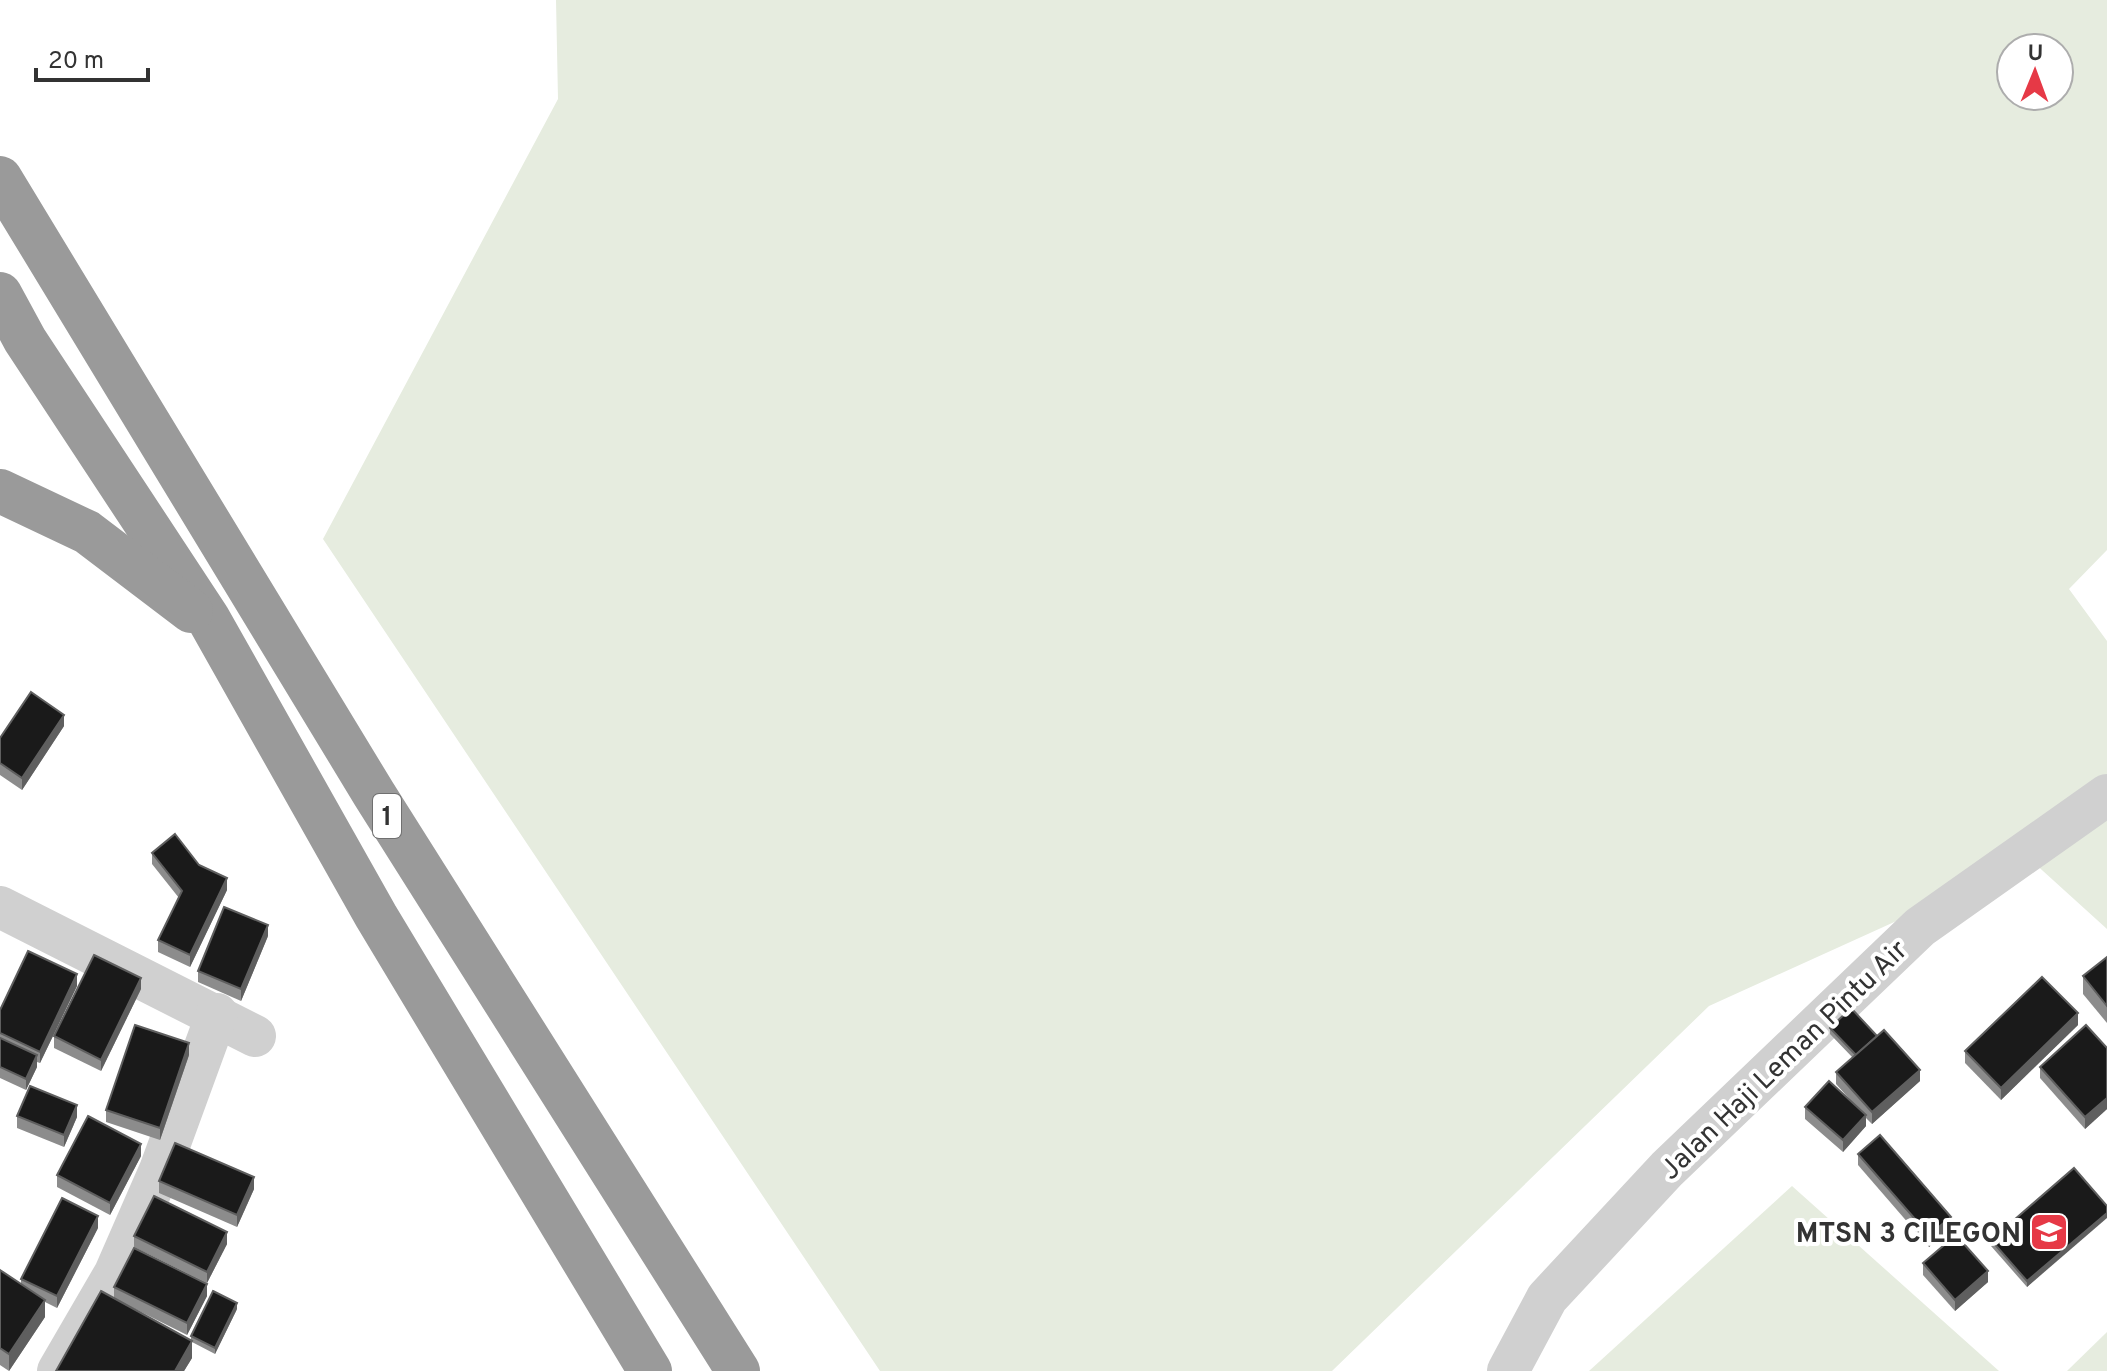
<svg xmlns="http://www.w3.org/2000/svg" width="2107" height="1371" viewBox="0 0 2107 1371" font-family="Overpass,sans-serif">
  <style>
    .green { fill: #e6ecdf; fill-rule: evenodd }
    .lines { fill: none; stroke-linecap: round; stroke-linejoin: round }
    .street { stroke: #d0d0d0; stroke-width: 42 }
    .highway { stroke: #9a9a9a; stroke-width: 44 }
    .wall { fill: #8c8c8c }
    .shaded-wall { fill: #5f5f5f }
    .building { fill: #1a1a1a; stroke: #5f5f5f; stroke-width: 2 }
    .labels { text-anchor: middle; stroke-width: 8; stroke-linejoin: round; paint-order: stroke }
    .shield { fill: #fff; stroke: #707070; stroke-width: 2 }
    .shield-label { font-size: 26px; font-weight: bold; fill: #333 }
    .street-label { font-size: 28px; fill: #333; stroke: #fff }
    .poi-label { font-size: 28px; font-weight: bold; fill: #333; stroke: #fff; text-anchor: end }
  </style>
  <rect width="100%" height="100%" fill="#fff"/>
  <!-- green -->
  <g class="green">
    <path d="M556,0H2107V550L2069,589L2107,641V929L2031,860L1709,1006L1332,1371H880L323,539L558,99ZM2011,48H2059V96H2011Z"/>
    <path d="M1792,1186L1999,1371H1589Z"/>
    <path d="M2107,1332V1371H2067Z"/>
  </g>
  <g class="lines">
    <!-- street -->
    <g class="street">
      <path d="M0,907L255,1036"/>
      <path d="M58,1371L115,1273L160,1170L217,1014"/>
      <path d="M1508,1371L1547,1298L1667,1169L1920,927L2107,795"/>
    </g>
    <!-- highway -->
    <g class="highway">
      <path d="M0,178L374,794L738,1371"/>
      <path d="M0,294L25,340L208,618L376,916L650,1371"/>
      <path d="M0,491L87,532L191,611"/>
    </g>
  </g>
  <!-- wall -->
  <g class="wall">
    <path d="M64,726L22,790L0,775V738Z"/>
    <path d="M152,853L199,865L227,890L190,967L158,952V940L179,898L152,864Z"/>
    <path d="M268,936L241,1001L198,982V971Z"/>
    <path d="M2107,957V1023L2083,994V976Z"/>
    <path d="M77,986L40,1063L37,1062V1067L26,1090L0,1078V1010Z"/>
    <path d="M141,989L101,1071L54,1048V1036Z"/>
    <path d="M2078,1025L2001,1100L1965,1063V1051Z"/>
    <path d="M1830,1028L1920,1081L1872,1124L1866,1118V1126L1843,1152L1805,1119V1107L1853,1103L1836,1084V1072L1853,1058L1830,1034Z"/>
    <path d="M2107,1048V1109L2085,1129L2040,1078V1067Z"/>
    <path d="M189,1055L160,1140L106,1122V1110Z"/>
    <path d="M17,1116L77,1117L64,1147L17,1128Z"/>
    <path d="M1858,1154L1951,1228L1929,1247L1858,1165Z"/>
    <path d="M141,1156L110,1215L57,1187V1175Z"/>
    <path d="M159,1181L254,1189L237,1227L159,1193Z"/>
    <path d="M2107,1206L2027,1287L1991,1246V1240Z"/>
    <path d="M98,1228L57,1308L45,1302V1317L9,1371L0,1365V1270L21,1284V1279Z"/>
    <path d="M134,1236L227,1244L207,1283L134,1247Z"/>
    <path d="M1923,1263L1988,1282L1955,1311L1923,1275Z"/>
    <path d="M114,1287L207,1296L187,1335L123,1303L191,1340V1336L237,1309L215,1354L192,1342V1358L184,1371H56L114,1298Z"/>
  </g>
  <!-- shaded-wall -->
  <g class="shaded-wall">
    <path d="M64,715V726L22,790V778Z"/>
    <path d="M227,878V890L190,967V955Z"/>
    <path d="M268,925V936L241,1001V989Z"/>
    <path d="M77,974V986L40,1063V1052Z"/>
    <path d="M141,978V989L101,1071V1060Z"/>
    <path d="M2078,1013V1025L2001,1100V1088Z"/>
    <path d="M189,1043V1055L160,1140V1128Z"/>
    <path d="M37,1055V1067L26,1090V1079Z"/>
    <path d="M1920,1070V1081L1872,1124V1112Z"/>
    <path d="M2107,1098V1109L2085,1129V1117Z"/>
    <path d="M77,1105V1117L64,1147V1135Z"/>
    <path d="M1866,1115V1126L1843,1152V1140Z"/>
    <path d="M141,1144V1156L110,1215V1203Z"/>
    <path d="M254,1177V1189L237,1227V1215Z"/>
    <path d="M2107,1213V1218L2027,1287V1281Z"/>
    <path d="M98,1216V1228L57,1308V1296Z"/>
    <path d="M1951,1217V1228L1929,1247V1235Z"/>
    <path d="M227,1232V1244L207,1283V1272Z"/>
    <path d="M1988,1271V1282L1955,1311V1300Z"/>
    <path d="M207,1284V1296L187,1335V1323Z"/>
    <path d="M45,1300V1317L9,1371V1354Z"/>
    <path d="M237,1303V1309L215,1354V1348Z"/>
    <path d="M192,1341V1358L184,1371H175Z"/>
  </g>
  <!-- building -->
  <g class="building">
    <path d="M31,692L64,715L22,778L0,763V738Z"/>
    <path d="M175,834L199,865L227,878L190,955L158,940L182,891L152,853Z"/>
    <path d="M224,907L268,925L241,989L198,971Z"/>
    <path d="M28,951L77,974L40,1052L0,1033V1010Z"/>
    <path d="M94,955L141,978L101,1060L54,1036Z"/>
    <path d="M2107,957V1006L2083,976Z"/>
    <path d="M2042,977L2078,1013L2001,1088L1965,1051Z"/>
    <path d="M1851,1008L1877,1036L1856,1055L1830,1028Z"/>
    <path d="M135,1025L189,1043L160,1128L106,1110Z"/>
    <path d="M2086,1025L2107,1048V1098L2085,1117L2040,1067Z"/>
    <path d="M1884,1030L1920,1070L1872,1112L1836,1072Z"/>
    <path d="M0,1038L37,1055L26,1079L0,1067Z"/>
    <path d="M1829,1081L1866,1115L1843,1140L1805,1107Z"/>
    <path d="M30,1086L77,1105L64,1135L17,1116Z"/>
    <path d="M88,1116L141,1144L110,1203L57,1175Z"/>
    <path d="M1880,1135L1951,1217L1929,1235L1858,1154Z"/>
    <path d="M175,1143L254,1177L237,1215L159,1181Z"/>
    <path d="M2074,1168L2107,1206V1213L2027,1281L1991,1240Z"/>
    <path d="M154,1196L227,1232L207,1272L134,1236Z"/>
    <path d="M62,1198L98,1216L57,1296L21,1279Z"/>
    <path d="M1956,1235L1988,1271L1955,1300L1923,1263Z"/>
    <path d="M134,1248L207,1284L187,1323L114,1287Z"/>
    <path d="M0,1270L45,1300L9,1354L0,1348Z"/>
    <path d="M101,1291L192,1341L175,1371H56Z"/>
    <path d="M213,1291L237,1303L215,1348L191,1336Z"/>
  </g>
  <!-- icons -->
  <defs>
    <g id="school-square" transform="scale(2)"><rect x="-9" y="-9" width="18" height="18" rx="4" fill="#e63946" stroke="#fff"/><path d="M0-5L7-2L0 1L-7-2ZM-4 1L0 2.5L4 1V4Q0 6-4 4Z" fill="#fff"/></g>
  </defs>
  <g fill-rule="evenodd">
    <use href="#school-square" x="2049" y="1232"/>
  </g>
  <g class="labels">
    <!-- shield labels -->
    <rect class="shield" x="373" y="794" width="28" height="44" rx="6"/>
    <g class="shield-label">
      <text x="387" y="825">1</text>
    </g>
    <!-- street labels -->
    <g class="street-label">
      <text transform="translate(1783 1059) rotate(-44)" y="10">Jalan Haji Leman Pintu Air</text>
    </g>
    <!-- poi labels -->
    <g class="poi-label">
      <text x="2021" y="1242">MTSN 3 CILEGON</text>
    </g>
  </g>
  <!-- north arrow -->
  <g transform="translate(2035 72) rotate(1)"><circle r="38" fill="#ffffff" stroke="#adadad" stroke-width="2"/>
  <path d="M0-6L14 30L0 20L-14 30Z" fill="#e63946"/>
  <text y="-12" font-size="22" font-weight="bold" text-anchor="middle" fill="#333333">U</text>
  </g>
  <!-- scale -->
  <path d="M36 68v12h112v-12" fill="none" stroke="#333333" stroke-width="4"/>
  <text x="48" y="68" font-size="24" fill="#333333" stroke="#ffffff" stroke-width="6" paint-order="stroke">20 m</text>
</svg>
